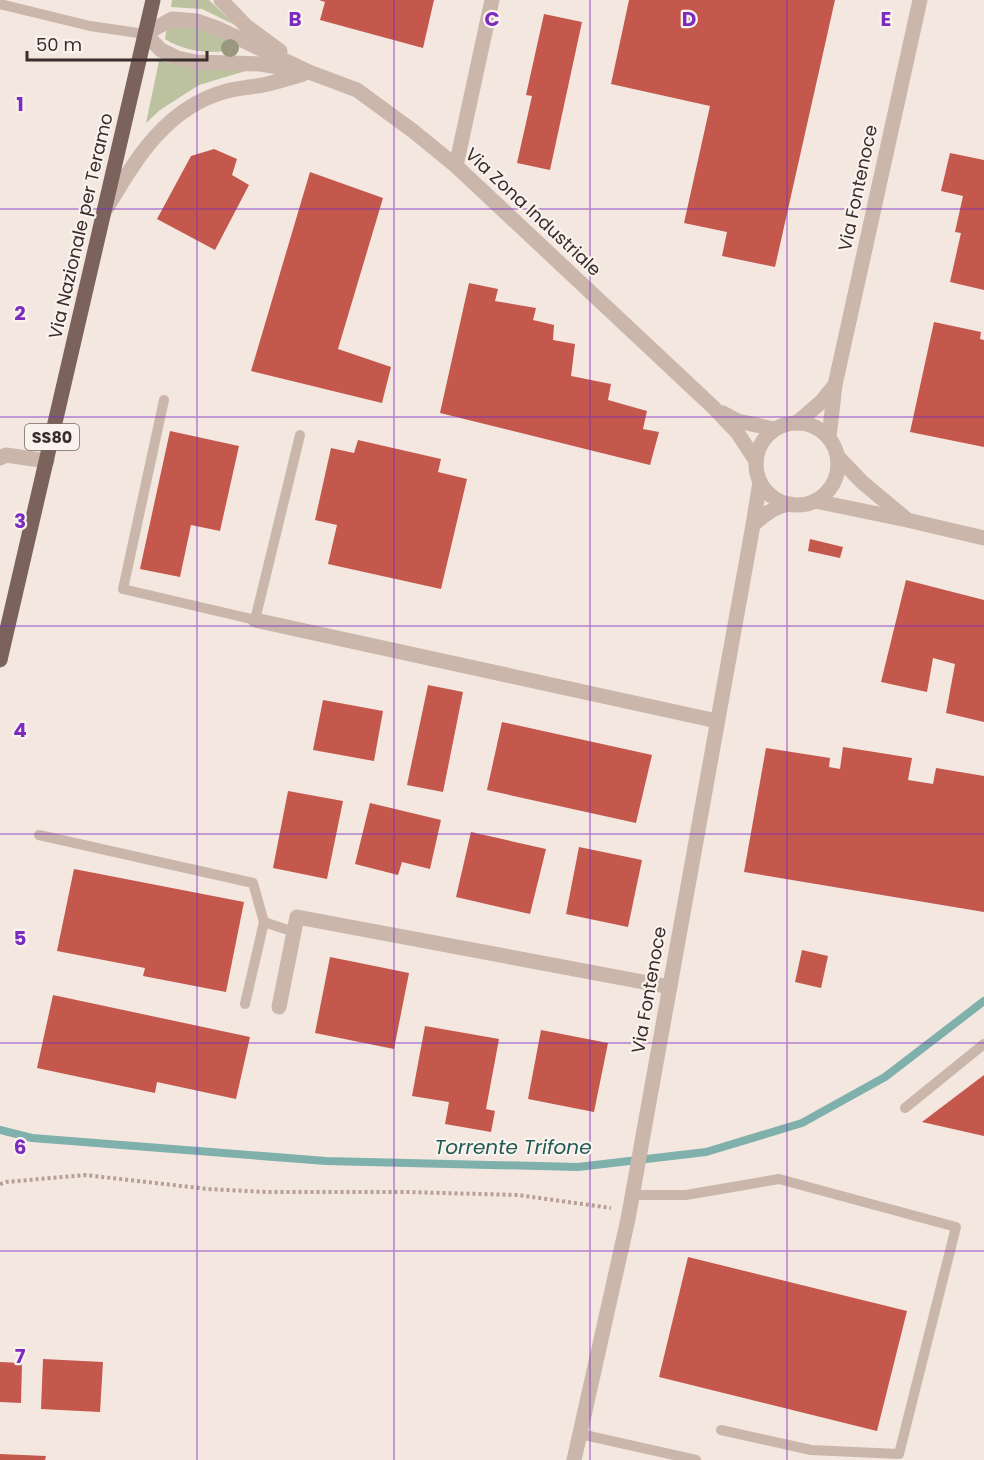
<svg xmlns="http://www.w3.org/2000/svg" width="984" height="1460" viewBox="0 0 984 1460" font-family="Poppins,sans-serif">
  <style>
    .green { fill: #bcc2a0 }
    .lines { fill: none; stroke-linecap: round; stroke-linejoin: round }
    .stream { stroke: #7fb0ab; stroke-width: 8 }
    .building { fill: #c4584d }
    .path { stroke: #b79f96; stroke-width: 4; stroke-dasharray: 3 3; stroke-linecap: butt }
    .lane { stroke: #cbb6ac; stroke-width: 10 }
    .street { stroke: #cbb6ac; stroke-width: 15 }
    .primary { stroke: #7b625c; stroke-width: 15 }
    .tree { fill: #99987f }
    .grid { fill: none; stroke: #7b2cbf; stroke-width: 1.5; stroke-opacity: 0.55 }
    .labels { text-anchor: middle; stroke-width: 4.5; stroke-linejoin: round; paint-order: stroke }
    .shield { fill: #faf2ed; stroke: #746865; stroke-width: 1.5 }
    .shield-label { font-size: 16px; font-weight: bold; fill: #3a2d2b }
    .street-label { font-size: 18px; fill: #3a2d2b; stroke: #faf2ed }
    .water-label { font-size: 20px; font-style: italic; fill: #205b56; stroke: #faf2ed }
    .grid-label { font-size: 20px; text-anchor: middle; font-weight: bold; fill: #7b2cbf; stroke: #faf2ed; stroke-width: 4.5; stroke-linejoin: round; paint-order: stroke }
  </style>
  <rect width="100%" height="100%" fill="#f3e7e0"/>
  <!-- green -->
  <g class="green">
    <path d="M172,0H209L235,25L202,9L171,7Z"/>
    <path d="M179,24C194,27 228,34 233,50C210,54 185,52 165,39L167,27Z"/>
    <path d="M159,61L172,63L249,70L199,85L160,110L146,123Z"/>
  </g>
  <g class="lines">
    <!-- stream -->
    <path class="stream" d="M0,1130L32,1138L326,1161L578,1167L706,1152L802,1123L885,1077L984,1001"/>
  </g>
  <!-- building -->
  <g class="building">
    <path d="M319,0H434L423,48L320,20L325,2Z"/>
    <path d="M629,0H835L775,267L722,256L727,232L684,223L710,106L611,84Z"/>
    <path d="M544,14L582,22L550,170L517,163L532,96L526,95Z"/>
    <path d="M214,149L237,159L232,175L249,185L215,250L157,219L191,156Z"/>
    <path d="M950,153L984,160V290L950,282L961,233L955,232L963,196L941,191Z"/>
    <path d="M310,172L383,198L338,349L391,367L382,403L251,371Z"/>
    <path d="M469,283L498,289L495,301L536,308L533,320L554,325L553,340L575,344L571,376L611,384L608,400L647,411L643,429L659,432L650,465L440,413Z"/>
    <path d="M934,322L981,332L980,339L984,340V447L910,432Z"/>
    <path d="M170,431L239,446L220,531L191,525L180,577L140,569Z"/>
    <path d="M358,440L441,459L438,472L467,479L441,589L328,564L337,525L315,520L331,448L354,453Z"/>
    <path d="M810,539L843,547L840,558L808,551Z"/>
    <path d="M906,580L984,600V722L946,713L955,664L933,658L927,692L881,682Z"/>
    <path d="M428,685L463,692L443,792L407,785Z"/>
    <path d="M323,700L383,711L374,761L313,750Z"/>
    <path d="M502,722L652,755L636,823L487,790Z"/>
    <path d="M843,747L912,758L908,780L933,784L936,768L984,776V912L744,872L766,748L830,758L829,767L840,769Z"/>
    <path d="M288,791L343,801L327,879L273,868Z"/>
    <path d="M370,803L441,820L430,869L402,862L398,875L355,864Z"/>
    <path d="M471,832L546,849L530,914L456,897Z"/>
    <path d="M579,847L642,860L628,927L566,914Z"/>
    <path d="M74,869L244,902L226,992L143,976L145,968L57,951Z"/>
    <path d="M802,950L828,956L821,988L795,982Z"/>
    <path d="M330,957L409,973L394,1049L315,1033Z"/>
    <path d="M53,995L250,1037L236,1099L157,1082L155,1093L37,1068Z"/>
    <path d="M425,1026L499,1039L486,1109L495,1111L491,1132L445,1124L449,1102L412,1096Z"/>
    <path d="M541,1030L608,1043L594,1112L528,1099Z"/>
    <path d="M984,1075V1136L922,1122Z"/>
    <path d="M688,1257L907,1311L877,1431L659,1377Z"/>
    <path d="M43,1359L103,1362L100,1412L41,1409Z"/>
    <path d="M0,1362L22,1363L21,1403L0,1402Z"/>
    <path d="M0,1454L46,1456L45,1460H0Z"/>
  </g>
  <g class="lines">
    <!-- path -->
    <path class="path" d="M0,1184L6,1182L85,1175L208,1189L266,1192H406L518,1195L611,1208"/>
    <!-- lane -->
    <g class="lane">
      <path d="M0,4L90,26L145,34"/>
      <path d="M164,400L123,589L255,620L300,435"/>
      <path d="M39,835L253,883L264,922L294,932"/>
      <path d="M245,1004L264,922"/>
      <path d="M905,1108L984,1044"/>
      <path d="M632,1195H686L779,1179L956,1227L899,1454L811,1450L721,1430"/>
      <path d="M580,1434L696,1460"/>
    </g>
    <!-- street -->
    <g class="street">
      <path d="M221,0L246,26L280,51"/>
      <path d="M309,72L260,64L196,62L177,58L161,50L145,34L172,19L197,21L217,28L309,72L357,90L413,131L456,166L713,407L737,432L756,461"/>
      <path d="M456,166L492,0"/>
      <path d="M106,209C136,159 166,107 227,91C239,88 251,87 263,85C277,82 290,78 303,74"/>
      <path d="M723,413L738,421L774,429"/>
      <path d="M798,422L821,402L835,385"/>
      <circle cx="797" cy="464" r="41"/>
      <path d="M829,437L835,385L920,0"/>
      <path d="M0,458L6,455L47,461"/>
      <path d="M839,458L862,482L905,518"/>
      <path d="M760,482L753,525C765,514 774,507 790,504"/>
      <path d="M815,501L907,520L984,538"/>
      <path d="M255,620L717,721"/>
      <path d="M279,1007L297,917L670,987"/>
      <path d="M574,1460L628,1219L753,525"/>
    </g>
    <!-- primary -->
    <path class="primary" d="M0,660L153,0"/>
  </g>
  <!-- trees -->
  <circle class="tree" cx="230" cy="48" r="9"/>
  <!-- grid -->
  <path class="grid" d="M197,0V1460M394,0V1460M590,0V1460M787,0V1460M0,209H984M0,417H984M0,626H984M0,834H984M0,1043H984M0,1251H984"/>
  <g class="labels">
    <!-- shield labels -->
    <rect class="shield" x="25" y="424" width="54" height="26" rx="4.5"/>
    <g class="shield-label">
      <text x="52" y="443">SS80</text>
    </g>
    <!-- street labels -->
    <g class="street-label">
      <text transform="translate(858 188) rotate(-78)" y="6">Via Fontenoce</text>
      <text transform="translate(533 212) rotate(43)" y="6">Via Zona Industriale</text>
      <text transform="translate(81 226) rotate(-77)" y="6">Via Nazionale per Teramo</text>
      <text transform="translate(649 990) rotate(-80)" y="6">Via Fontenoce</text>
    </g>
    <!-- water labels -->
    <g class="water-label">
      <text x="513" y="1154">Torrente Trifone</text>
    </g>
  </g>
  <g class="grid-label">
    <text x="295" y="26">B</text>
    <text x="492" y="26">C</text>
    <text x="689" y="26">D</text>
    <text x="886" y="26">E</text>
    <text x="20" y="111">1</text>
    <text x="20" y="320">2</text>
    <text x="20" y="528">3</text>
    <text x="20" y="737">4</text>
    <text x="20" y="945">5</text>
    <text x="20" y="1154">6</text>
    <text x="20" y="1363">7</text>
  </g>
  <!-- scale -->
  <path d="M27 51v9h180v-9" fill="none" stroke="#3a2d2b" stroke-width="3"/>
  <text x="36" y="51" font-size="18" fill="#3a2d2b" stroke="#faf2ed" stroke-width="4.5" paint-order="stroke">50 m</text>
</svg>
